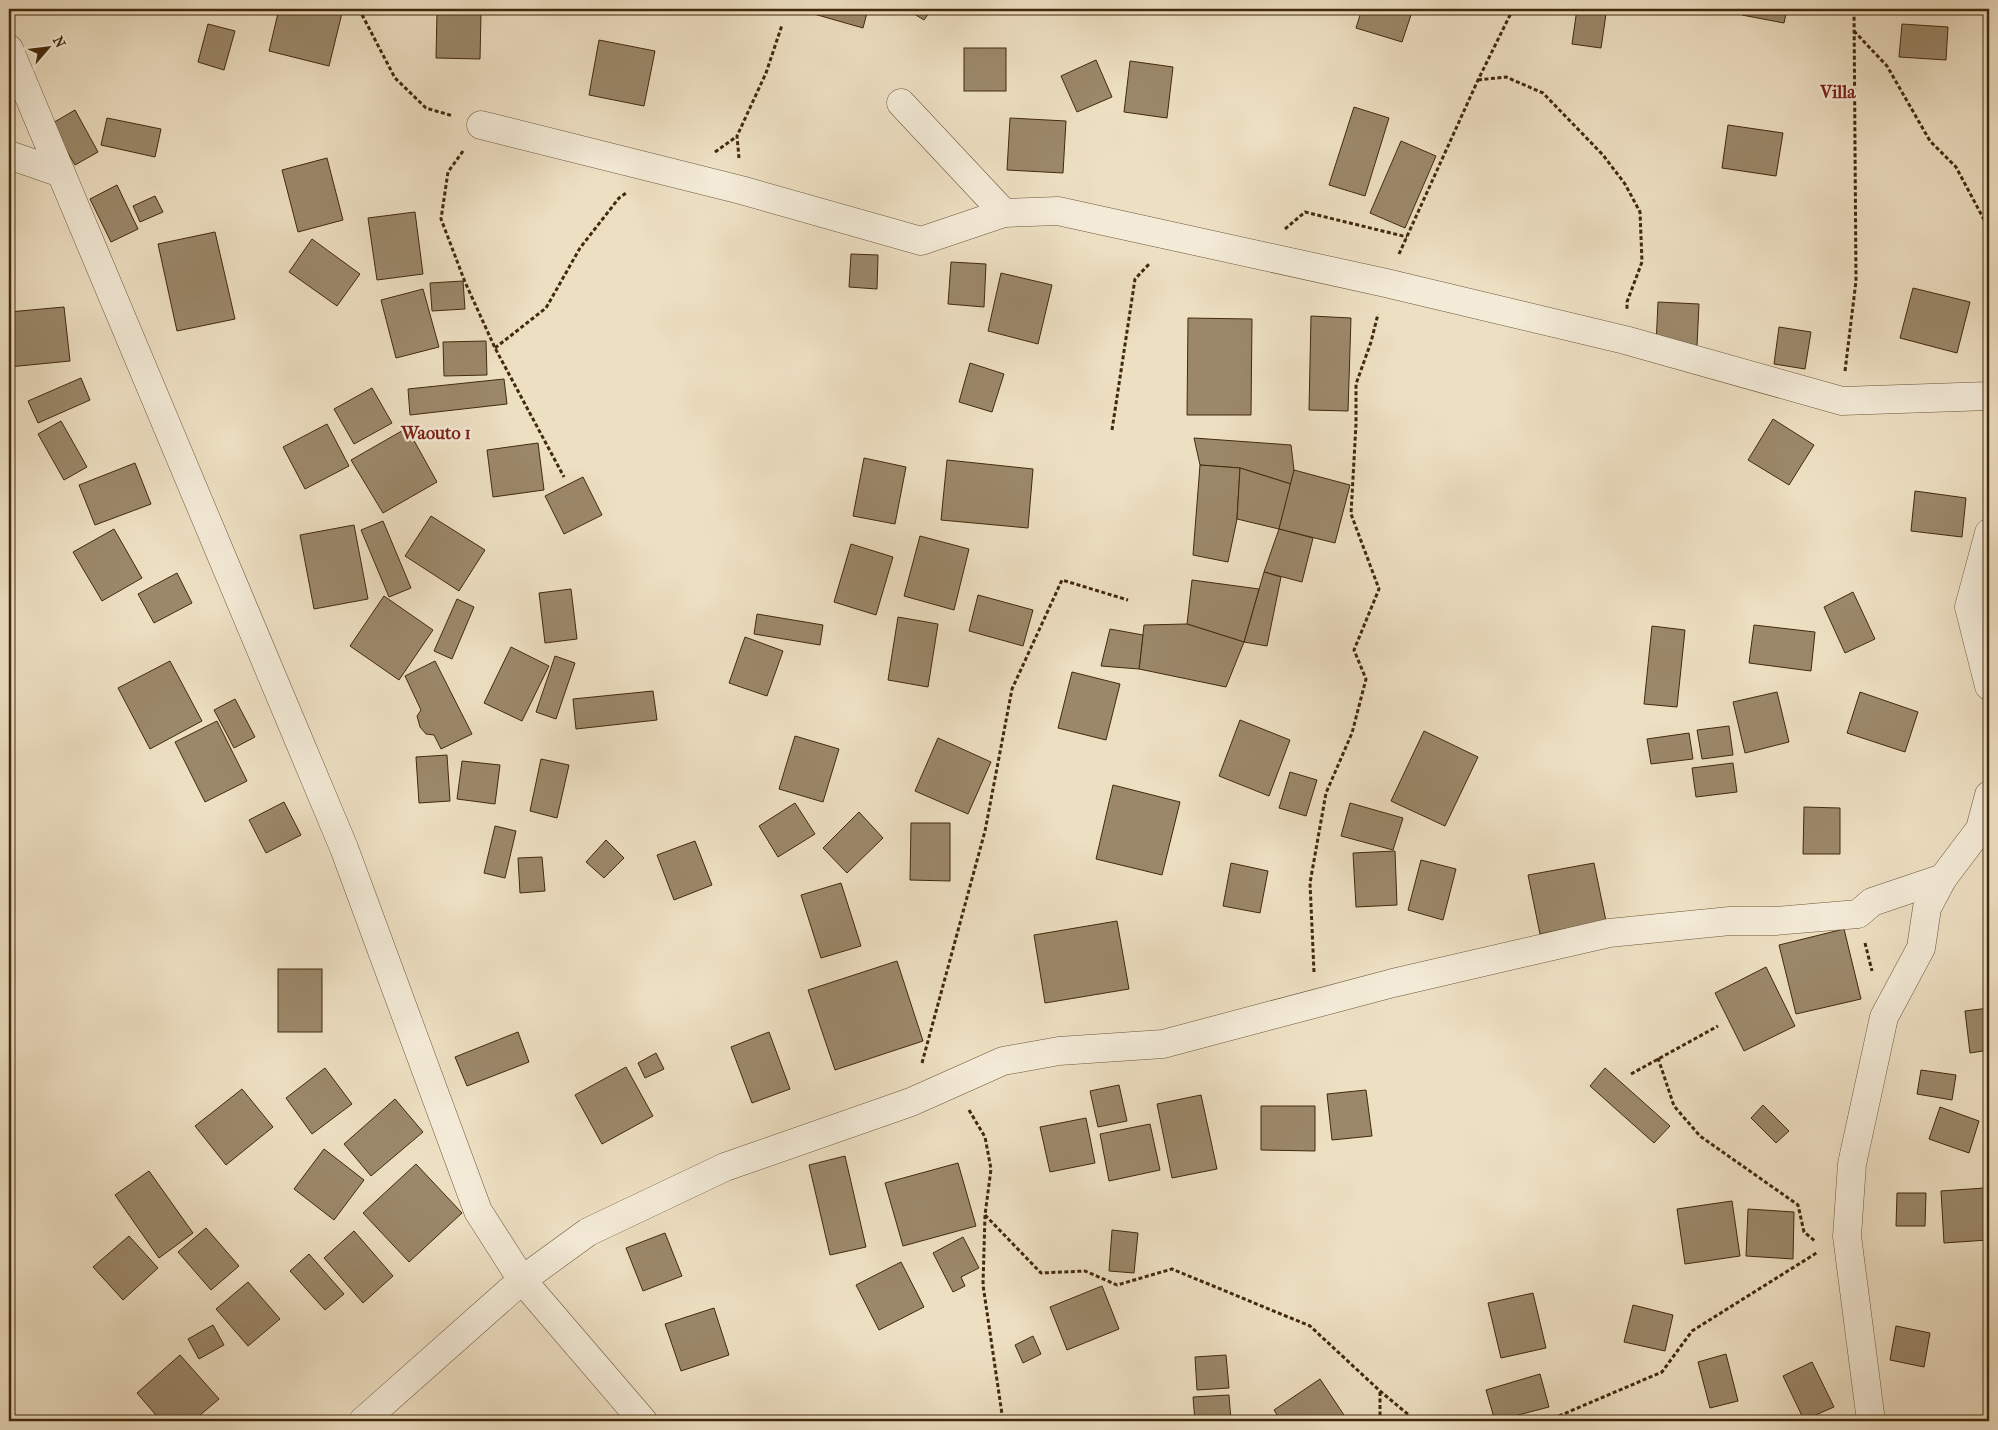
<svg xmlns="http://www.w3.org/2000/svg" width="1998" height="1430" viewBox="0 0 1998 1430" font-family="'IM FELL French Canon',serif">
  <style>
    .building { fill: #9b886a; stroke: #42290a }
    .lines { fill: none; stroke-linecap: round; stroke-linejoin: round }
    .street-casing { stroke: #6d5638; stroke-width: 29 }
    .path { stroke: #42290a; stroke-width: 3; stroke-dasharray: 4 2.5; stroke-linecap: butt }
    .street { stroke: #f3ead7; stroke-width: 28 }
    .labels { text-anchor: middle; stroke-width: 4.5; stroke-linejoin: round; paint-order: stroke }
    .neighbourhood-label { font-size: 18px; font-weight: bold; fill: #7a1f14; stroke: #f3ead7 }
  </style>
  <rect width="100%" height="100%" fill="#eddfc2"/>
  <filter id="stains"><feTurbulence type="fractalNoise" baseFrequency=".004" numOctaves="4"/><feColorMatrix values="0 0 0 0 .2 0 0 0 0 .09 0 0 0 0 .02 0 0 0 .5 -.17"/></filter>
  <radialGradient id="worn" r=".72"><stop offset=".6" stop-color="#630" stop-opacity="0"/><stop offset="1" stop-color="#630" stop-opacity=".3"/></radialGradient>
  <!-- building -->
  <g class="building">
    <path d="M279,9H343L329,66L269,51Z"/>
    <path d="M807,9H868L863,28L807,12Z"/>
    <path d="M906,9H932L924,20Z"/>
    <path d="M1362,9H1413L1402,42L1356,28Z"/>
    <path d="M1577,9L1606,14L1601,48L1572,44Z"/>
    <path d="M1743,9H1787L1784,23L1742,15Z"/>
    <path d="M437,12L481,13L480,59L436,58Z"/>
    <path d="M208,24L235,31L224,70L198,62Z"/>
    <path d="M1902,24L1948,27L1946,60L1899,57Z"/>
    <path d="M599,40L655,51L644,106L589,95Z"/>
    <rect x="964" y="48" width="42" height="43"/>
    <path d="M1096,60L1112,97L1077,112L1061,76Z"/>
    <path d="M1130,61L1173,67L1167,118L1124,112Z"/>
    <path d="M1354,107L1389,118L1365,196L1329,185Z"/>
    <path d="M75,110L98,152L75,165L51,124Z"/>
    <path d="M107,118L161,129L155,157L101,145Z"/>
    <path d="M1010,118L1066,121L1063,173L1007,170Z"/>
    <path d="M1728,125L1783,133L1776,176L1722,168Z"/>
    <path d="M1401,141L1436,156L1405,228L1370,213Z"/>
    <path d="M327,158L343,220L298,232L282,170Z"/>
    <path d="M117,185L138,229L111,242L90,199Z"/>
    <path d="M155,196L163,212L140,222L133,206Z"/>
    <path d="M415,212L423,274L377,280L368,218Z"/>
    <path d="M215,232L235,319L177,331L158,244Z"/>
    <path d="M312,239L360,274L337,306L289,272Z"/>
    <path d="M851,254L878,255L877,289L849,287Z"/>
    <path d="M951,262L986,264L984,307L948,304Z"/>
    <path d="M1001,273L1052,285L1038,344L988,331Z"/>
    <path d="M463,281L465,309L432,311L430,283Z"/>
    <path d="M1913,288L1970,302L1957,353L1900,338Z"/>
    <path d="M423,289L439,347L396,358L381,300Z"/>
    <path d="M1658,302L1699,304L1697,346L1656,345Z"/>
    <path d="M64,307L70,361L9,367V312Z"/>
    <path d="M1311,316L1351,318L1348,411L1309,410Z"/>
    <path d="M1188,318L1252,319L1251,415H1187Z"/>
    <path d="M1779,327L1811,332L1805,369L1774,364Z"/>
    <path d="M486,341L487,375L444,376L443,342Z"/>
    <path d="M970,363L1004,374L992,412L959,402Z"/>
    <path d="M81,378L90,400L38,423L28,401Z"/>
    <path d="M504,379L507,404L410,415L408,389Z"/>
    <path d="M372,388L392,423L354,444L334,409Z"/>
    <path d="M1773,419L1814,445L1789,485L1748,460Z"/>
    <path d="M61,421L87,467L64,480L38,434Z"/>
    <path d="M327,424L349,466L305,489L283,447Z"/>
    <path d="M407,428L437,482L383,513L351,460Z"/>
    <path d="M1194,438L1291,445L1294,470L1291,484L1240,468L1200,465Z"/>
    <path d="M538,443L544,490L493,497L487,450Z"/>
    <path d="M864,458L906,467L895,524L853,516Z"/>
    <path d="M947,460L1033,469L1028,528L941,520Z"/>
    <path d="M135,463L151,504L95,525L79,485Z"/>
    <path d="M1200,465L1240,468L1237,519L1228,562L1193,555Z"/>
    <path d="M1240,468L1291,484L1279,529L1237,519Z"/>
    <path d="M1294,470L1350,485L1335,543L1279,529Z"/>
    <path d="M583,477L602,515L564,534L545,496Z"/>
    <path d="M1915,491L1966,498L1962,537L1911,531Z"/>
    <path d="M431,516L485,550L459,591L405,556Z"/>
    <path d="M383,521L411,588L389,597L361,530Z"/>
    <path d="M354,525L368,599L314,609L300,535Z"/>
    <path d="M114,529L142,578L102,601L73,552Z"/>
    <path d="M1279,529L1313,538L1302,582L1264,572Z"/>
    <path d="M920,536L969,549L954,610L904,596Z"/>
    <path d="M851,544L893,557L876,615L834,602Z"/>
    <path d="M1264,572L1281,577L1267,646L1244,642Z"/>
    <path d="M177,573L192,603L154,623L138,594Z"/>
    <path d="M1192,580L1259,589L1244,642L1187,624Z"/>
    <path d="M571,589L577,639L545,643L539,593Z"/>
    <path d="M1853,592L1875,639L1845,653L1824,607Z"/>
    <path d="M978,595L1033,610L1023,646L969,631Z"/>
    <path d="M384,596L433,630L399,680L350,646Z"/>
    <path d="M457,599L474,607L452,659L434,651Z"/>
    <path d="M757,614L823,625L820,645L754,634Z"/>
    <path d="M898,617L938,624L928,687L888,680Z"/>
    <path d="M1187,624L1244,642L1226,687L1139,669L1144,625Z"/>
    <path d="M1754,625L1815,632L1811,671L1749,663Z"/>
    <path d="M1652,626L1685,630L1677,707L1644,704Z"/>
    <path d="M1110,629L1143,635L1139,669L1101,666Z"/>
    <path d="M745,637L783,651L767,696L729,683Z"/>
    <path d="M511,647L549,666L522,721L484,703Z"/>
    <path d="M555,656L575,663L556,719L536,712Z"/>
    <path d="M170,661L202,721L150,749L118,688Z"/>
    <path d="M435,661L472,734L441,749L434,735L426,734L420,727L417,716L421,710L405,676Z"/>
    <path d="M1072,672L1120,684L1106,740L1058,728Z"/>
    <path d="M653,691L657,720L576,729L573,699Z"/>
    <path d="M1777,692L1789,742L1745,753L1733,702Z"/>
    <path d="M1860,692L1918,712L1905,752L1847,733Z"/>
    <path d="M235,699L255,737L234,748L214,710Z"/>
    <path d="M1240,720L1290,740L1269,796L1219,776Z"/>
    <path d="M217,721L247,781L205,802L175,742Z"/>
    <path d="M1729,726L1733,755L1702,759L1697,730Z"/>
    <path d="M1424,731L1478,757L1445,826L1391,801Z"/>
    <path d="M1689,733L1693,759L1651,764L1647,739Z"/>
    <path d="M795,736L839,749L823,802L779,789Z"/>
    <path d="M938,738L991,762L968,814L915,791Z"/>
    <path d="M447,755L450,801L419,803L416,757Z"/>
    <path d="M541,759L569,765L557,818L530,811Z"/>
    <path d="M462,761L500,765L495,804L457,799Z"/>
    <path d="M1733,763L1737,792L1696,797L1692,768Z"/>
    <path d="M1290,772L1317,780L1306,816L1279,808Z"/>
    <path d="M1113,785L1180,802L1162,875L1096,859Z"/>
    <path d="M284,802L301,835L266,853L249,820Z"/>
    <path d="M795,803L815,834L778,857L759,826Z"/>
    <path d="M1350,803L1403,818L1393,850L1341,836Z"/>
    <path d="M1804,807L1840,808V854H1803Z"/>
    <path d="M859,812L883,838L847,873L823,848Z"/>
    <path d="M911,823H950V881L910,880Z"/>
    <path d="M495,826L516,831L505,878L484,873Z"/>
    <path d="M606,840L624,858L604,878L586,862Z"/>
    <path d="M695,841L712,885L674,900L657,855Z"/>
    <path d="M1395,851L1397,905L1356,907L1353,853Z"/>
    <path d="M542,857L545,891L520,893L518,858Z"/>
    <path d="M1421,860L1456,869L1443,920L1408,910Z"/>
    <path d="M1231,863L1268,871L1260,913L1223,906Z"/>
    <path d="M1594,863L1606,921L1540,934L1528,875Z"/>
    <path d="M841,883L861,946L821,958L801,895Z"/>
    <path d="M1117,921L1129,989L1045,1003L1034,935Z"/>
    <path d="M1844,929L1861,999L1796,1014L1779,945Z"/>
    <path d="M897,961L923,1041L835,1070L808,990Z"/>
    <path d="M1766,967L1795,1026L1744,1051L1715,993Z"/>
    <rect x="278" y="969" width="44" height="63"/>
    <path d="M1989,1008V1050L1970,1053L1965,1011Z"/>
    <path d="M518,1032L529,1062L467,1086L455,1057Z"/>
    <path d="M769,1032L790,1089L752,1103L731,1047Z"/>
    <path d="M656,1053L664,1069L645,1078L638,1063Z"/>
    <path d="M626,1067L653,1116L602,1144L575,1095Z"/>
    <path d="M325,1068L352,1104L312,1134L286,1098Z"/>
    <path d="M1605,1068L1670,1126L1654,1143L1590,1086Z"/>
    <path d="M1921,1070L1956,1075L1952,1100L1917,1094Z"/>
    <path d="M1119,1085L1127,1121L1098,1127L1090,1091Z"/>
    <path d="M242,1089L273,1127L226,1165L195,1126Z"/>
    <path d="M1366,1090L1372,1136L1332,1140L1327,1094Z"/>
    <path d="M1201,1095L1217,1169L1172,1178L1157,1104Z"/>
    <path d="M395,1099L423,1132L371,1176L344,1144Z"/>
    <path d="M1763,1105L1789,1131L1776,1143L1751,1118Z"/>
    <path d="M1261,1106H1315V1151L1261,1150Z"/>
    <path d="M1940,1107L1979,1121L1969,1153L1929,1139Z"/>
    <path d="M1086,1118L1095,1163L1050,1172L1040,1127Z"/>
    <path d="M1150,1124L1160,1170L1109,1181L1100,1134Z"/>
    <path d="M324,1149L364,1180L334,1220L294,1189Z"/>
    <path d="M845,1156L866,1247L830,1255L809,1165Z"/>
    <path d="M958,1163L976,1226L903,1246L885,1183Z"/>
    <path d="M416,1164L462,1213L409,1262L363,1213Z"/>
    <path d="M149,1171L193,1233L159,1258L115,1195Z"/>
    <path d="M1984,1188L1988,1240L1944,1243L1941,1191Z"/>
    <path d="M1897,1193H1926L1925,1226H1896Z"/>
    <path d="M1732,1201L1740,1256L1685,1264L1677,1209Z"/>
    <path d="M1748,1209L1794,1212L1793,1259L1746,1256Z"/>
    <path d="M206,1228L239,1266L211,1290L178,1252Z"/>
    <path d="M1112,1230L1138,1233L1134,1273L1109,1271Z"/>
    <path d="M354,1231L393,1276L363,1303L324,1258Z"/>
    <path d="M665,1233L682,1276L643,1291L626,1248Z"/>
    <path d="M129,1236L158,1268L123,1300L93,1267Z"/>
    <path d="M963,1237L979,1268L961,1277L965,1286L953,1292L933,1253Z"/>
    <path d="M309,1254L344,1294L325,1310L290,1271Z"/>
    <path d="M901,1262L924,1307L879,1330L856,1285Z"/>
    <path d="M248,1282L280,1319L248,1346L216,1309Z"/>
    <path d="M1102,1286L1119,1329L1067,1350L1050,1307Z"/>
    <path d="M1533,1293L1546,1348L1501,1358L1488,1303Z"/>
    <path d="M1633,1305L1673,1315L1665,1351L1624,1342Z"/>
    <path d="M714,1308L729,1355L681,1371L665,1324Z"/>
    <path d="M213,1325L224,1345L199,1359L188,1339Z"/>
    <path d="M1896,1326L1930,1333L1924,1367L1890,1360Z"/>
    <path d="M1033,1336L1041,1354L1023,1363L1015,1345Z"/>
    <path d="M1726,1354L1738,1401L1710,1408L1698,1362Z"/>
    <path d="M180,1355L219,1399L193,1421H161L137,1393Z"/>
    <path d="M1226,1355L1229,1388L1197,1390L1195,1357Z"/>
    <path d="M1812,1362L1834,1407L1804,1420L1783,1376Z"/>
    <path d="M1540,1374L1549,1407L1495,1421L1486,1390Z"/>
    <path d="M1320,1379L1348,1421H1281L1274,1410Z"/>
    <path d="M1229,1395L1231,1421H1195L1193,1397Z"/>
  </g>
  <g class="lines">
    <!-- street casing -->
    <g class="street-casing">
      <g id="street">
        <path d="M9,49L344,848L478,1211L522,1280L643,1421"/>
        <path d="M901,103L1004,213"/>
        <path d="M481,125L741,190L921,241L1004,213L1058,211L1386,283L1625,340L1842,401L1989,396"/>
        <path d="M9,155L61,173"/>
        <path d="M1989,533L1969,607L1989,686"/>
        <path d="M363,1421L522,1280L588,1232L725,1167L911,1102L1003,1061L1059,1051L1163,1044L1393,983L1609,933L1730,921H1775L1858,914L1872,902L1943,878L1980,829L1989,795"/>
        <path d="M1871,1421L1847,1236L1852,1164L1884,1017L1921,948L1927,908L1943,878"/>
      </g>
    </g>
    <!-- path -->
    <g class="path">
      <path d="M359,9L395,78L426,108L453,116"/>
      <path d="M1854,31L1887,66L1930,141L1956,167L1989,229"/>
      <path d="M1478,80L1506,77L1543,93L1603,155L1625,184L1640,212L1642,262L1627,302V310"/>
      <path d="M463,151L448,172L441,219L465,282L495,348L564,477"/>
      <path d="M715,152L736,137"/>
      <path d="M739,158L737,136L766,73L782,25"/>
      <path d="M1285,229L1305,212L1407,237"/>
      <path d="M1399,254L1478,80L1513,9"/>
      <path d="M495,348L546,308L580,248L619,198L626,193"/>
      <path d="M1845,371L1856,281L1854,9"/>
      <path d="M1112,430L1135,279L1150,263"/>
      <path d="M1865,943L1872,971"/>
      <path d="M1314,972L1310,883L1326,793L1352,733L1366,679L1354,650L1379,589L1351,514L1356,424V384L1371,342L1378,314"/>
      <path d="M1658,1058L1674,1106L1700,1136L1798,1205L1804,1232L1815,1241"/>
      <path d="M922,1063L985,831L1012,689L1062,580L1128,600"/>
      <path d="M1631,1074L1718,1026"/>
      <path d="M969,1110L985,1137L991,1169L985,1215L983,1285L1003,1421"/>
      <path d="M985,1215L1041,1273L1085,1271L1117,1285L1172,1269L1310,1326L1380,1391L1416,1421"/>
      <path d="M1380,1392V1421"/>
      <path d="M1547,1421L1662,1372L1692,1331L1818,1252"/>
    </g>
    <!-- street -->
    <use href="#street" class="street"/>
  </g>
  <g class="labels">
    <!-- neighbourhood labels -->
    <g class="neighbourhood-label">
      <text x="1838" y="98">Villa</text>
      <text x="436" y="439">Waouto 1</text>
    </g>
  </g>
  <!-- margin -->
  <rect width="1998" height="1430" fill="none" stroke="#eddfc2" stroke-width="30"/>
  <rect x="10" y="10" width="1978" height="1410" fill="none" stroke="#42290a" stroke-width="2.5"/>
  <rect x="15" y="15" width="1968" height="1400" fill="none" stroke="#42290a"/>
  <!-- north arrow -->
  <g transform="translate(48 48) rotate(62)" stroke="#f3ead7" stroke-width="4" paint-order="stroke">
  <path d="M0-4L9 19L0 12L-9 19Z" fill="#42290a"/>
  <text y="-8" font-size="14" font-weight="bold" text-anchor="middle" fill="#42290a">N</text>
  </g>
  <rect width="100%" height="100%" filter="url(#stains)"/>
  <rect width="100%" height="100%" fill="url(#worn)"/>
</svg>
